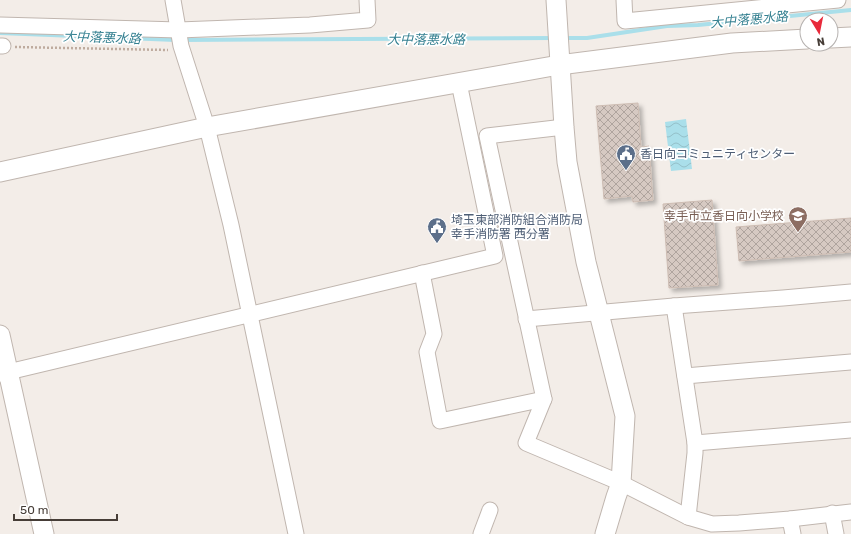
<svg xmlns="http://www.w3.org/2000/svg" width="851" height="534" viewBox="0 0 851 534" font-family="Rubik,'Noto Sans JP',sans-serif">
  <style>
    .water { fill: url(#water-waves) }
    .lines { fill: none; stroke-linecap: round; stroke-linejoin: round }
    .stream { stroke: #aadfea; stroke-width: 4 }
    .building { fill: url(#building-cross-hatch); stroke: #cebdb3; filter: url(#shadow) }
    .minor-casing { stroke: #c0b6af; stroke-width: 17 }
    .tertiary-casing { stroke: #c0b6af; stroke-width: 21 }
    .path { stroke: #beab9e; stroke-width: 2.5; stroke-dasharray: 2 2; stroke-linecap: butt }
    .minor { stroke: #fff; stroke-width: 15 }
    .tertiary { stroke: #fff; stroke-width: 19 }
    .labels { text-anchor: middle; stroke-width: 3.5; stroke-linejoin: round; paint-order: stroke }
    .service-label { font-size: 12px; fill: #4e5e75; stroke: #fff; text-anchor: start }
    .education-label { font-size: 12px; fill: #785e54; stroke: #fff; text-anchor: end }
    .water-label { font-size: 13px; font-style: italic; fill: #348091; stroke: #fff }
  </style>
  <defs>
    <pattern id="water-waves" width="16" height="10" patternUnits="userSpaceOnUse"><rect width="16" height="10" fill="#aadfea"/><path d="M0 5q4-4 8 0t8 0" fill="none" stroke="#94c0c9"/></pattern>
    <pattern id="building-cross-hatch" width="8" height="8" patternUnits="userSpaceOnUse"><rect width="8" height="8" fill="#d6c9c2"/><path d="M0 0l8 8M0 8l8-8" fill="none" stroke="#afa49e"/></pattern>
    <filter id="shadow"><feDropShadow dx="3.5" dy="3.5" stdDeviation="2" flood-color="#0004"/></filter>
  </defs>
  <rect width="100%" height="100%" fill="#f3ede8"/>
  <!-- water -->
  <path class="water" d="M686,119L692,169L671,171L665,122Z"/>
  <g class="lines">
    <!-- stream -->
    <g class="stream">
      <path d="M0,33L176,40"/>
      <path d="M563,38H587L667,26L698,25L851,10"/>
      <path d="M183,40L554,38"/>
    </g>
  </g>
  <!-- building -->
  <g class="building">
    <path d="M638,103L641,147L649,146L653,200L633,202L632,196L604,199L596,106Z"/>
    <path d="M712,200L718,285L669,288L663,204Z"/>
    <path d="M851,218V252L739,261L736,227Z"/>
  </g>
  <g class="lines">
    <!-- minor casing -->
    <g class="minor-casing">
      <g id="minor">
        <path d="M173,0L181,46L207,127L231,225L296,534"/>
        <path d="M624,0L625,21L838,0"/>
        <path d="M0,25L179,30L310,25L368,20L367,0"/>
        <path d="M0,46H3"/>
        <path d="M564,127L487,136L544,399L526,443L621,483L688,517L712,524L739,523L790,519L851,512"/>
        <path d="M422,273L434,334L427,352L440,421L544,399"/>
        <path d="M674,306L695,443V453L688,517"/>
        <path d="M526,319L674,306L783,298L851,292"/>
        <path d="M0,374L495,256L459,83"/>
        <path d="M685,376L851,362"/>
        <path d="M695,443L851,430"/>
        <path d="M832,513L836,534"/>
        <path d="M790,519L793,534"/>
        <path d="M481,534L490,510"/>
      </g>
    </g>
    <!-- tertiary casing -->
    <g class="tertiary-casing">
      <g id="tertiary">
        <path d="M556,0L564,127L567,162L586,262L625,416L621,483L616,497L605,534"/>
        <path d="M831,38L851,37"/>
        <path d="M0,172L207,127L559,65L732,43L807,39"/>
        <path d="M0,335L44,534"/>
      </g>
    </g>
    <!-- path -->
    <path class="path" d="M15,47L168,50"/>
    <!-- minor -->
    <use href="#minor" class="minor"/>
    <!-- tertiary -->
    <use href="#tertiary" class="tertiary"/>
  </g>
  <!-- icons -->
  <defs>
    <g id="civic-pin" transform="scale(1)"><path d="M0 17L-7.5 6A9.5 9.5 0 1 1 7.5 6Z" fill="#5c6f8a" stroke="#fff"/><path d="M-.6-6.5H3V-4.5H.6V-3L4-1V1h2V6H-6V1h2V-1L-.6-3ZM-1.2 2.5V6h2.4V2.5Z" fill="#fff"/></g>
    <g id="school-pin" transform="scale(1)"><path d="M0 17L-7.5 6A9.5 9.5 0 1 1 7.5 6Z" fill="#8d6e63" stroke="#fff"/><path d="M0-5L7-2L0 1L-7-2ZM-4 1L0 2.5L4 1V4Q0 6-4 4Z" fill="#fff"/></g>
  </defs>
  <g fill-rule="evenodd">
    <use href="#civic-pin" x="626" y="154"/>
    <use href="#school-pin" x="798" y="216"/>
    <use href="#civic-pin" x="437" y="227"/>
  </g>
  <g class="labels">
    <!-- service labels -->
    <g class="service-label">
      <text x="640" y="158">香日向コミュニティセンター</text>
      <text x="451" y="224">埼玉東部消防組合消防局<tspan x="451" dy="14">幸手消防署 西分署</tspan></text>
    </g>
    <!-- education labels -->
    <g class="education-label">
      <text x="784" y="220">幸手市立香日向小学校</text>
    </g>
    <!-- water labels -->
    <g class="water-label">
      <text transform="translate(749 19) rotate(-5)" y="5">大中落悪水路</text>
      <text transform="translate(102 37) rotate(2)" y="5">大中落悪水路</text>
      <text x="426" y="44">大中落悪水路</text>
    </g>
  </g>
  <!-- north arrow -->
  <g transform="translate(819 32) rotate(170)"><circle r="19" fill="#ffffff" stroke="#b5b1af"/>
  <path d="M0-3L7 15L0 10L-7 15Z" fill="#e82a3b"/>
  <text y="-6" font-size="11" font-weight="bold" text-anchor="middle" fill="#463d37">N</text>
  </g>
  <!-- scale -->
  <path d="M14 514v6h103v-6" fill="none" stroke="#463d37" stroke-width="2"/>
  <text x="20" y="514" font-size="12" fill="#463d37" stroke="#ffffff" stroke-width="3" paint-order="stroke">50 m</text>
</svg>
